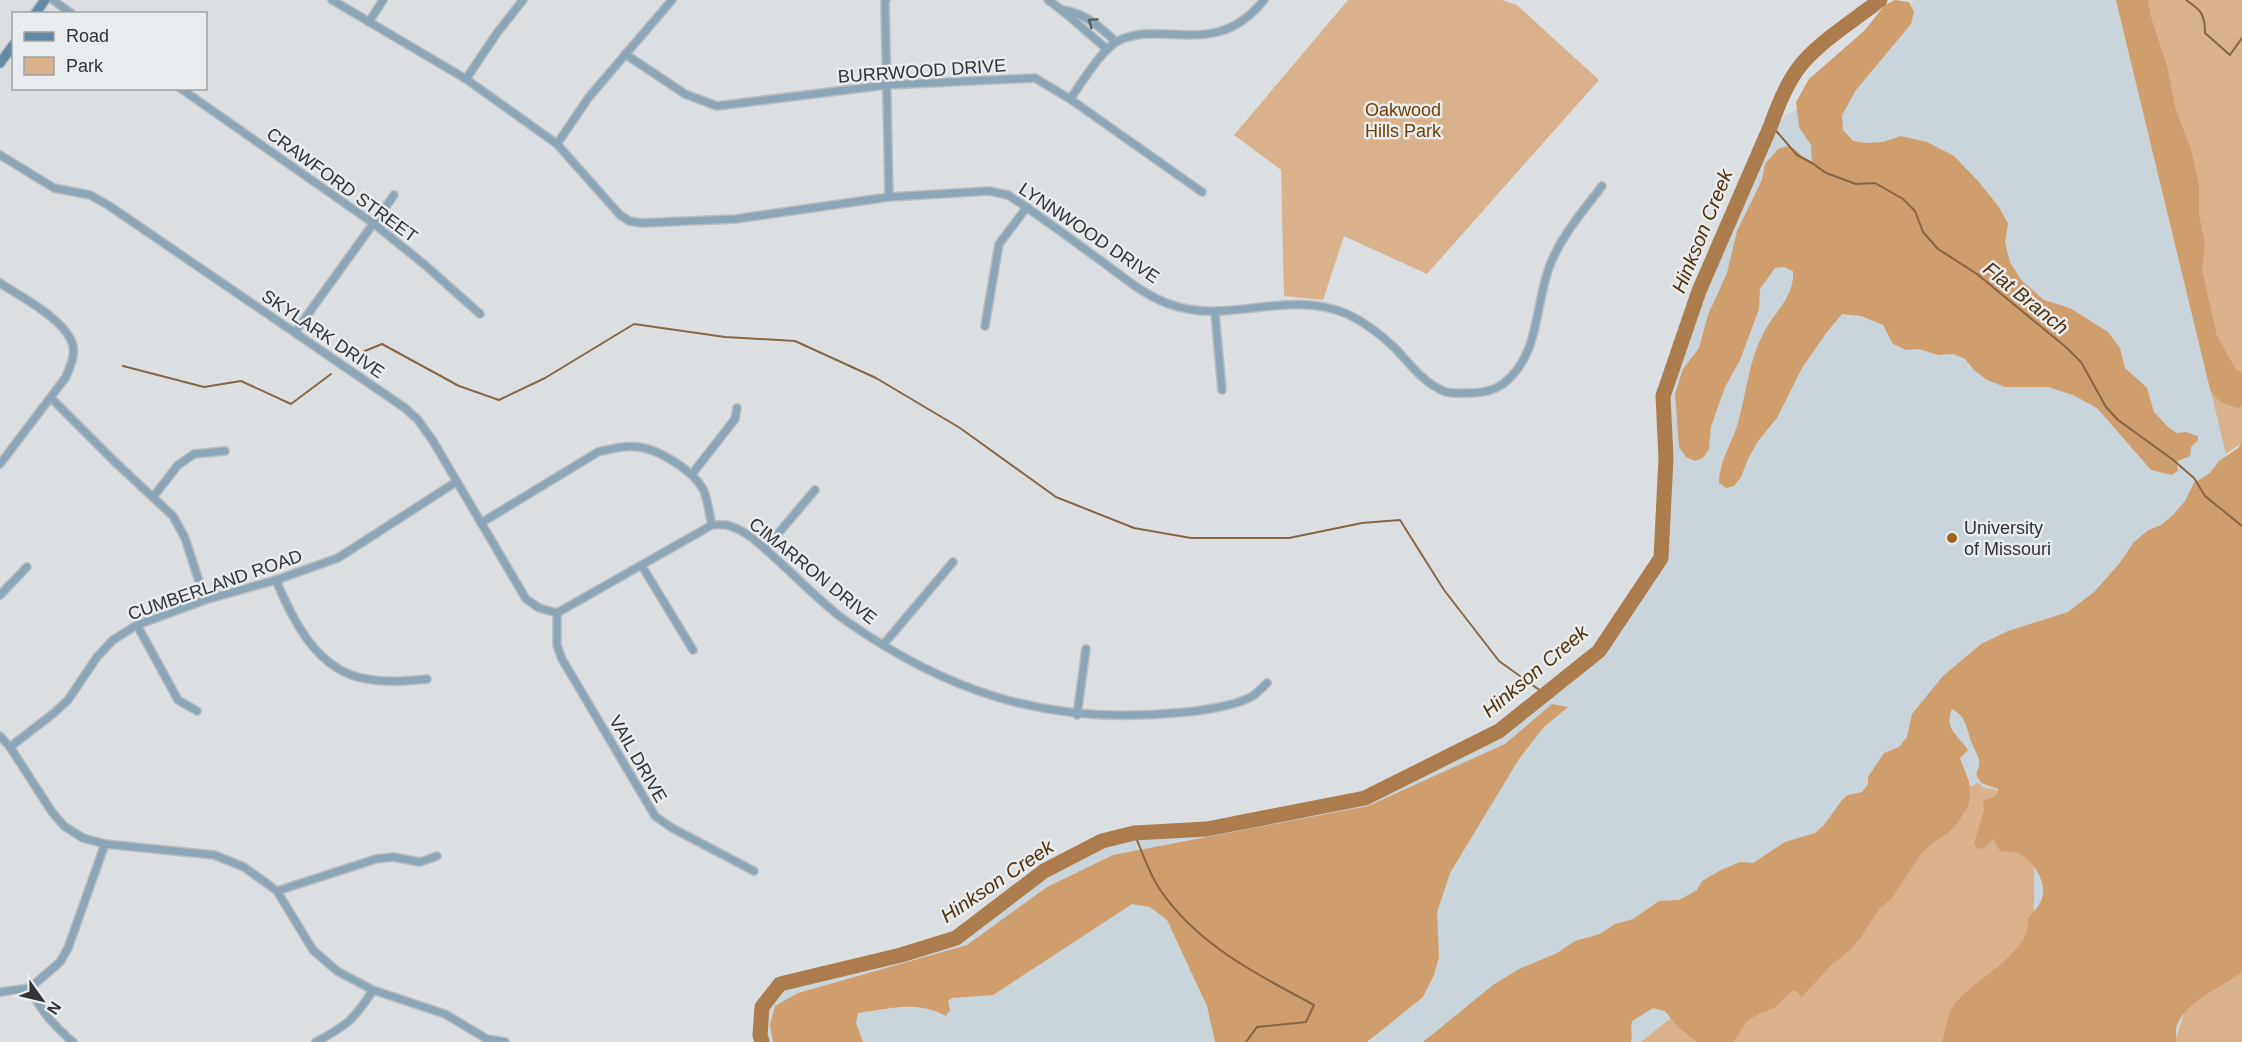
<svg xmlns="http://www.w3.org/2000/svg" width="2242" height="1042" viewBox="0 0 2242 1042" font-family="Arial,sans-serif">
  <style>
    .built { fill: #cad4db }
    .green { fill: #d9b28c }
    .forest { fill: #cf9e6c }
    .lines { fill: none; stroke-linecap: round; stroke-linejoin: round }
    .stream { stroke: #876645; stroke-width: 2 }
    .river { stroke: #ac7c4c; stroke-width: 15 }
    .street-casing { stroke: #babdbf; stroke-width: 10 }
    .secondary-casing { stroke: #babdbf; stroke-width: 12 }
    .street { stroke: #8ca6b8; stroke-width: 7 }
    .secondary { stroke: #628aa4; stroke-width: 9 }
    .oneway { stroke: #515b62 }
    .poi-dot { fill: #9b631f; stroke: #e9ecef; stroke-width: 2 }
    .labels { text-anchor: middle; stroke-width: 5; stroke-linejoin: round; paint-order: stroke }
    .street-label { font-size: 18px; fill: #313334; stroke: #e9ecef }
    .park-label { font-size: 18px; fill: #6e3f00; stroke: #e9ecef }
    .poi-label { font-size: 18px; fill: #313334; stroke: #e9ecef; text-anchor: start }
    .water-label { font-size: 20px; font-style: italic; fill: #523108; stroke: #e9ecef }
  </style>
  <rect width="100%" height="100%" fill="#dcdfe2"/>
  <!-- built -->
  <path class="built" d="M1914,0H2116L2242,517V1042H760L762,1007L780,984L901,955L956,938L1044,871L1102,841L1134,833L1207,829L1365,798L1499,731L1599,651L1661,559L1663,396L1699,291L1771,125L1850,77Z"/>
  <!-- green -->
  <g class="green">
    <path d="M1348,0H1502L1517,5L1599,80L1427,274L1344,236L1323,300L1284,296L1281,170L1234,135Z"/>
    <path d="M2116,0H2242V443L2226,454Z"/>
    <path d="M1977,782L1983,787L1997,790L2034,842V911L2028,966L1991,1042H1641L1961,784L1973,786Z"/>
    <path d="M2242,931V1042H2175L2192,988Z"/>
  </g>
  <!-- forest -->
  <g class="forest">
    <path d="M1895,0L1909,2L1914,12L1911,24L1856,90L1842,115L1843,130L1853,141L1866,143L1883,142L1901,136L1927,142L1954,156L1978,181L1999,207L2008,224L2005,242L2010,262L2021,280L2044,300L2070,308L2108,332L2120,348L2125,368L2147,388L2154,412L2169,428L2177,433L2186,432L2198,436V440L2191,447L2190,456L2178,461L2177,465L2178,471L2172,475L2151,470L2097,408L2073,395L2048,387H2005L1987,380L1975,371L1965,359L1953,354L1938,355L1919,349L1906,350L1893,344L1883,325L1861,316L1842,314L1827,332L1802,368L1777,418L1758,441L1748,459L1741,477L1734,486L1726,488L1719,483C1719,462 1731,445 1737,426C1746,397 1748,364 1762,336C1772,314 1795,298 1793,271L1784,267L1775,268L1760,289L1759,309L1740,360L1725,387L1711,427L1709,449L1703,458L1695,461L1686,457L1679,447L1675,394L1683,369L1699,348L1708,315L1727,273L1737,231L1762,180L1765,164L1778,149L1788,146C1798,149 1802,159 1812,162L1811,145L1799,127L1796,102L1809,79L1864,31L1885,5Z"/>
    <path d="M2116,0H2148L2151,17L2167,66L2176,111L2191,149L2199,185V214L2205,244L2202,270L2217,336L2236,369L2242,373V405L2239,408C2225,405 2217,402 2210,389Z"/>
    <path d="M2242,442V972C2224,986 2187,1001 2178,1023C2175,1028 2176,1036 2176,1042H1942C1947,1026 1946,1012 1959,999C1977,979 2033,950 2028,918C2033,912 2040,906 2042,898C2048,882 2031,856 2014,852C2010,851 2005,852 2000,851L1993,839L1984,848L1979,849L1974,844L1984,810L1983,801L1995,796L1998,793V789L1981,783L1976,774C1978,769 1980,765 1979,760C1978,755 1975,751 1973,746C1967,732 1967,716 1952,709C1943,729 1960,737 1968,750L1960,758L1969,782L1970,798L1968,807L1958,822L1947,834L1932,843L1921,854L1891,899L1879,909L1861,937L1850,950L1830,966L1802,997L1795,990L1792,991L1774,1008L1758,1014L1746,1022L1734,1042H1697L1678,1027L1665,1011L1653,1008L1632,1021C1630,1029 1633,1035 1631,1042H1423L1493,985L1519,969L1557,953L1575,941L1600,934L1615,924L1633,919L1659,901L1679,900L1697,890L1702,881L1721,870L1740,862L1753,863L1785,842L1815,833L1824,825L1842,800L1848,795L1862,792L1868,784V777L1884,753L1899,747L1907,737L1912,714L1943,676L1981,644L2008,631L2068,612L2094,592L2119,564L2134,542L2147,531L2161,525L2173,515L2185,501L2194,483L2210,473L2219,461L2238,448Z"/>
    <path d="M1552,704L1568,707L1544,727L1519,759L1450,873L1437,912L1439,957L1434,975L1423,997L1367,1042H1215L1207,1006L1167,920L1150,907L1132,904L993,995L952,998L948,1001L950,1010L946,1016C916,1000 890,1009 858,1013L856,1023L863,1042H773L770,1025L775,1006L798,993L967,945L1047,887L1113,855L1368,806L1505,744Z"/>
  </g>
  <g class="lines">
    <!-- stream -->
    <g class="stream">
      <path d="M2186,0C2201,10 2205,14 2205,33L2230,55L2242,38"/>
      <path d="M1771,125L1797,155L1812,163L1826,173L1856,184L1875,183L1903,199L1915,211L1923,232L1938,249L1977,274L2067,348L2081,362L2106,407L2118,420L2172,459L2194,478L2205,496L2242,526"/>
      <path d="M355,355L382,344L459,386L499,400L545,378L634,324L725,337L795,341L876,378L960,428L1056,497L1134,528L1191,538H1289L1362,523L1400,520L1444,590L1499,661L1545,694"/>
      <path d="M123,366L204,387L241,381L291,404L331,374"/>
      <path d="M1134,833C1142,851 1149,874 1161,891C1198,945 1258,975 1314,1005L1306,1022L1257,1027L1246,1042"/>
    </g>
    <!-- river -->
    <path class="river" d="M762,1042L760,1035L762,1007L780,984L901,955L956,938L1044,871L1102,841L1134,833L1207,829L1365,798L1499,731L1599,651L1661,558L1666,458L1663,396L1699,291L1771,125C1778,105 1785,87 1797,70C1815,44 1855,20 1880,0"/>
    <!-- street casing -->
    <g class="street-casing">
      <g id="street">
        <path d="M53,0L72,14"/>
        <path d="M332,0L466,79L557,144L620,215L629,221L642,223L735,219L889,197L989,191L1008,195C1041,216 1072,240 1104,263C1124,278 1146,296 1169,304C1229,326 1286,288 1347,314C1365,322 1381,335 1395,348C1410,364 1424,384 1446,392C1454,394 1465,393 1473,393C1484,392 1493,391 1503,384C1541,354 1534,306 1550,265C1561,236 1584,210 1602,186"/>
        <path d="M886,0L885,2L889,197"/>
        <path d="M1048,0C1069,14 1087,33 1107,49"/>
        <path d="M1063,10C1085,13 1100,27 1116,42"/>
        <path d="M369,22L383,0"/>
        <path d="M625,54L685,94L717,106L886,85L1035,78L1070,99L1202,192"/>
        <path d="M466,79L497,33L523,0"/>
        <path d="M180,88L373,223L425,265L480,314"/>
        <path d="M1070,99C1082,83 1099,53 1116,42C1130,34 1145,33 1160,34C1205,36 1233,38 1264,0"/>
        <path d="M557,144L589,97L672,0"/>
        <path d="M0,155L54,188L90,195L108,205L405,408L418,420L433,441L526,599L539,608L557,613"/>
        <path d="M0,283C21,297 67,320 73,346C75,357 70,366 66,377L0,464"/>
        <path d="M1215,313L1222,390"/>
        <path d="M985,326L999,244L1027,207"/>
        <path d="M295,332L394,195"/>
        <path d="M51,398L115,462L173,516L185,538L205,600"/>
        <path d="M692,474L735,419L737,408"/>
        <path d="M153,497L178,465L194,454L225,451"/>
        <path d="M481,523L598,452C611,449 625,445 639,447C660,450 692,470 703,489C708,499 709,514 712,525"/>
        <path d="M765,549L815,490"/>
        <path d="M642,566L693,650"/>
        <path d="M276,580C293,621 318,672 367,679C387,683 407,681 427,679"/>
        <path d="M0,595L27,567"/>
        <path d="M557,613L712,525C718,525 725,524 730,526C748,532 761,545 774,557C797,577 818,600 842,618C946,692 1046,725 1174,713C1193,712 1239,706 1254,695C1258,692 1263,687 1267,683"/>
        <path d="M557,613V645L562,659L655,816L672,828L754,871"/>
        <path d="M137,625L178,700L197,711"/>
        <path d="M883,645L953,562"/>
        <path d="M1077,715L1086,649"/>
        <path d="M0,736L10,747L52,812L64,826L83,838L105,844L214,855L244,867L277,891L313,950L337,971L373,990L445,1014L487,1039L505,1042"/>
        <path d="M10,747L54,713L68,700L97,657L113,640L137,625L205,600L276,580L338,558L456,482"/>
        <path d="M277,891L376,859L393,857L420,862L437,856"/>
        <path d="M30,988C41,1011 54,1026 73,1042"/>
        <path d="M0,992L30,988L60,962L68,948L105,844"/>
        <path d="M316,1042C347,1025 354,1020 373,990"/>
      </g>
    </g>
    <!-- secondary casing -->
    <g class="secondary-casing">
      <g id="secondary">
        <path d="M35,14L45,0"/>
        <path d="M0,63L14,44"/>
      </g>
    </g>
    <!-- street -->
    <use href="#street" class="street"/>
    <!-- secondary -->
    <use href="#secondary" class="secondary"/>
  </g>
  <!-- one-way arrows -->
  <defs><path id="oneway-chevron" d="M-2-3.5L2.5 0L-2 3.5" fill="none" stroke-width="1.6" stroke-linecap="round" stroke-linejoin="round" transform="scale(1.5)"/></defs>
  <use class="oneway" href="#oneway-chevron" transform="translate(1092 22) rotate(-145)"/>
  <!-- markers -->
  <circle class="poi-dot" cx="1952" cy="538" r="6"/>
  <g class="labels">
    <!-- street labels -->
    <g class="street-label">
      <text transform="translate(922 71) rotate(-4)" y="6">BURRWOOD DRIVE</text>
      <text transform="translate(342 185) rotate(36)" y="6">CRAWFORD STREET</text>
      <text transform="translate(1089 233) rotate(34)" y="6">LYNNWOOD DRIVE</text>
      <text transform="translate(323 334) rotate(34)" y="6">SKYLARK DRIVE</text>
      <text transform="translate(813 571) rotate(39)" y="6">CIMARRON DRIVE</text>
      <text transform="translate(215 585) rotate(-19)" y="6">CUMBERLAND ROAD</text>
      <text transform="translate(638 759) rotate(60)" y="6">VAIL DRIVE</text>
    </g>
    <!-- park labels -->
    <g class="park-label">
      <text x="1403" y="116">Oakwood<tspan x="1403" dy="21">Hills Park</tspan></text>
    </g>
    <!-- poi labels -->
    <g class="poi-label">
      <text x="1964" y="534">University<tspan x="1964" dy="21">of Missouri</tspan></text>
    </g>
    <!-- water labels -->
    <g class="water-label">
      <text transform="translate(1702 231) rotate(-68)" y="7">Hinkson Creek</text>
      <text transform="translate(2026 298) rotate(39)" y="7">Flat Branch</text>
      <text transform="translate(1535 671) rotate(-40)" y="7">Hinkson Creek</text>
      <text transform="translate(997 881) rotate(-34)" y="7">Hinkson Creek</text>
    </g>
  </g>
  <!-- legend -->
  <rect x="12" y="12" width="195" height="78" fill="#e9ecef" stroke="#9fa2a4" stroke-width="1.5"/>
  <rect x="24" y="32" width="30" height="9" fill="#628aa4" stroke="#9fa2a4" stroke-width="1.5"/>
  <text x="66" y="42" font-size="18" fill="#313334">Road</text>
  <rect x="24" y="57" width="30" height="18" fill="#d9b28c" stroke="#9fa2a4" stroke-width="1.5"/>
  <text x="66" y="72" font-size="18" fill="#313334">Park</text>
  <!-- north arrow -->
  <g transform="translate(42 1000) rotate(124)" stroke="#e9ecef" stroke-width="4.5" paint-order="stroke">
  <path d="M0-4.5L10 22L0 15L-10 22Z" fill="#313334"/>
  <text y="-9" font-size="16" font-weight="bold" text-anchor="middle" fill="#313334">N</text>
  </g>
</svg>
